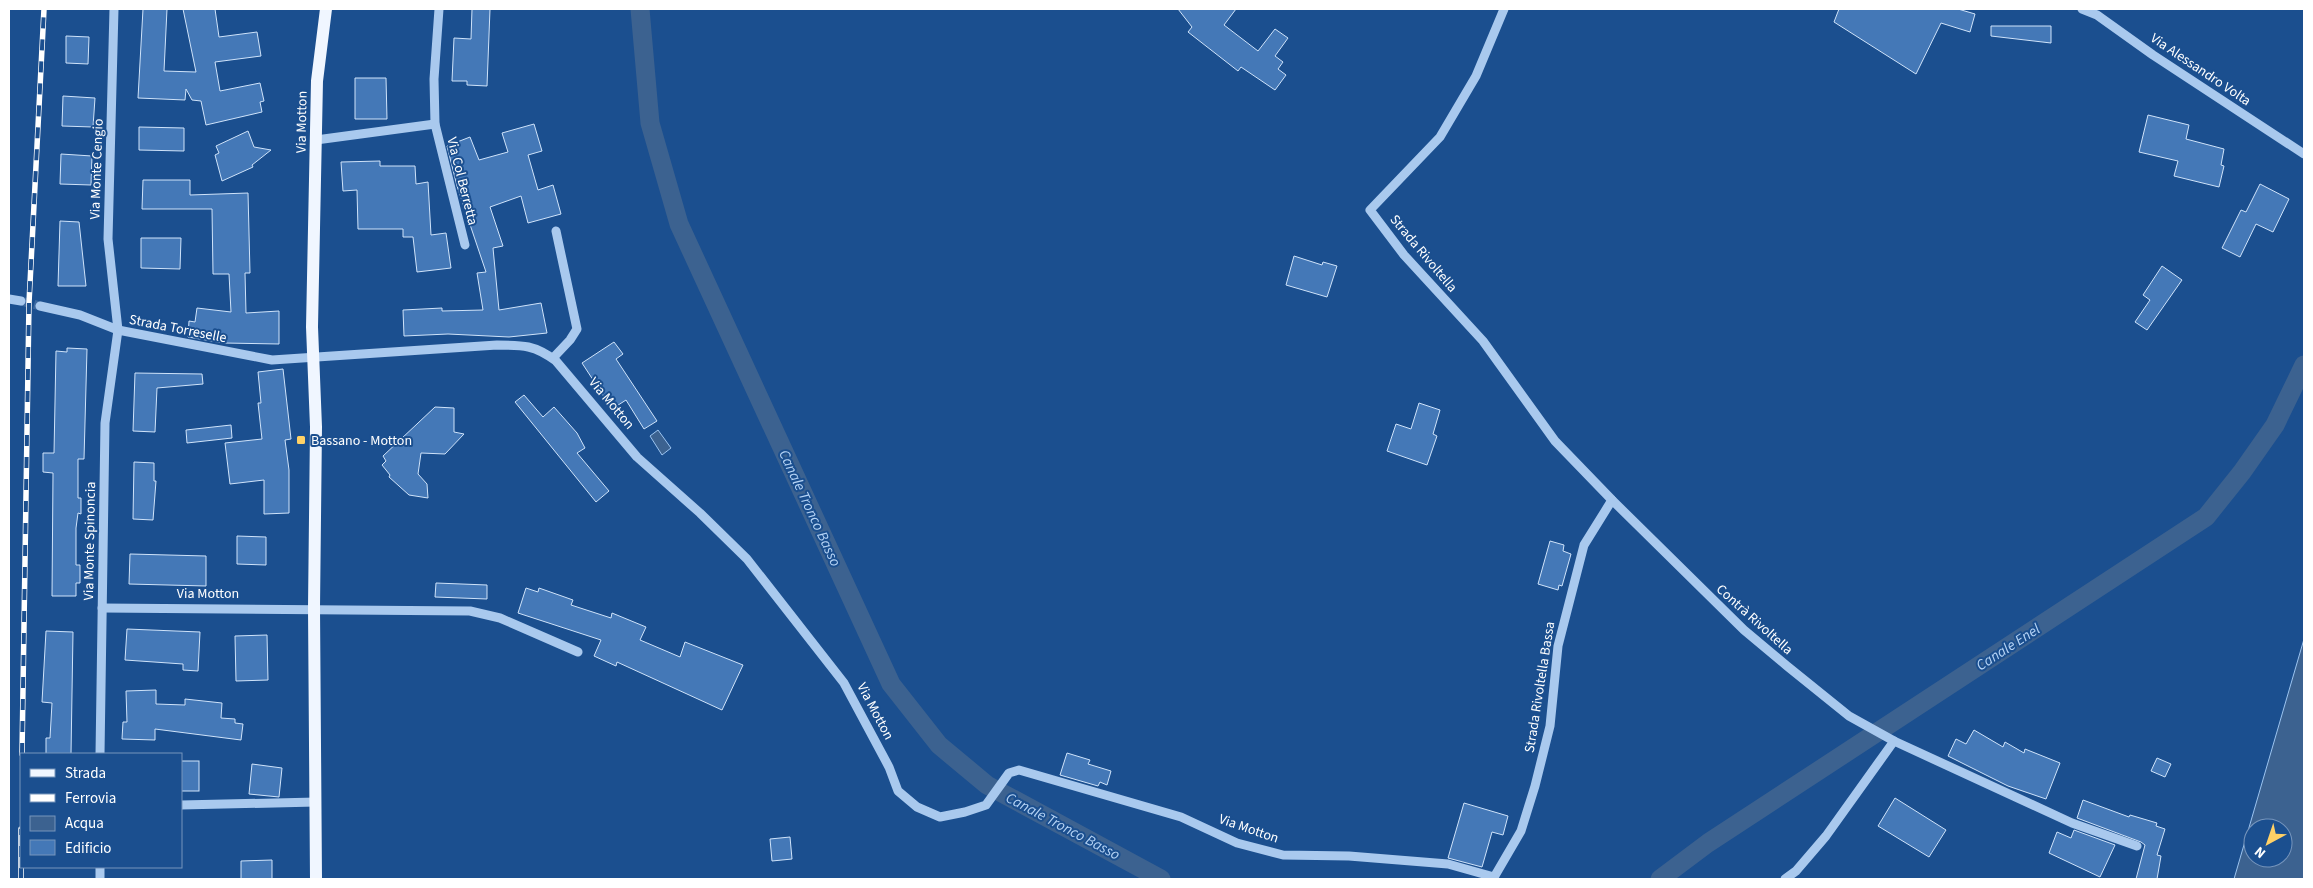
<svg xmlns="http://www.w3.org/2000/svg" width="2313" height="888" viewBox="0 0 2313 888" font-family="'Source Sans 3',sans-serif">
  <style>
    .water { fill: #3c6290; stroke: #9cc4f0; fill-rule: evenodd }
    .lines { fill: none; stroke-linecap: round; stroke-linejoin: round }
    .canal { stroke: #3c6290; stroke-width: 19 }
    .building { fill: #4478b7; stroke: #cfe3fa }
    .minor-tunnel { stroke: #3d69a0; stroke-width: 9; stroke-dasharray: 9 4.5; stroke-linecap: butt }
    .minor { stroke: #a9c9ee; stroke-width: 9 }
    .major { stroke: #f0f6ff; stroke-width: 12 }
    .rail-casing { stroke: #fff; stroke-width: 5.5 }
    .rail { stroke: #1b4f8f; stroke-width: 4; stroke-dasharray: 11; stroke-linecap: butt }
    .poi-dot { fill: #ffd166; stroke: #1b4f8f; stroke-width: 2 }
    .labels { text-anchor: middle; stroke-width: 4; stroke-linejoin: round; paint-order: stroke }
    .street-label { font-size: 14px; fill: #fff; stroke: #1b4f8f }
    .poi-label { font-size: 14px; fill: #fff; stroke: #1b4f8f; text-anchor: start }
    .water-label { font-size: 15px; font-style: italic; fill: #b5d3f5; stroke: #1b4f8f }
  </style>
  <rect width="100%" height="100%" fill="#1b4f8f"/>
  <!-- water -->
  <g class="water">
    <path d="M658,430L671,448L662,455L650,436Z"/>
    <path d="M2304,639V879H2234ZM2253,828H2283V858H2253Z"/>
  </g>
  <g class="lines">
    <!-- canal -->
    <g class="canal">
      <path d="M640,9L650,123L679,224L891,684L939,745L987,785L1161,879"/>
      <path d="M1660,879L1708,843L2206,517L2242,472L2275,425L2304,365"/>
    </g>
  </g>
  <!-- building -->
  <g class="building">
    <path d="M143,9H167L164,71L196,72L183,9H215L219,37L257,32L261,56L215,62L220,91L260,83L264,101L260,102L262,112L206,125L201,101L192,100L186,89L185,100L138,98Z"/>
    <path d="M472,9H490L487,86L467,85V81H452L454,38L471,39Z"/>
    <path d="M1178,9H1236L1224,25L1258,51L1275,29L1288,38L1275,56L1283,62L1278,69L1286,75L1275,90L1241,67L1238,71L1188,32L1192,27Z"/>
    <path d="M1839,9H1958L1975,14L1970,32L1941,23L1916,74L1834,22Z"/>
    <path d="M1991,26H2051V43L1991,36Z"/>
    <path d="M66,36L89,37L88,64L66,63Z"/>
    <path d="M355,78H386L387,119H355Z"/>
    <path d="M63,96L95,98L93,127L62,126Z"/>
    <path d="M2148,115L2189,125L2186,139L2224,149L2221,165L2224,166L2219,187L2174,176L2178,161L2139,152Z"/>
    <path d="M534,124L542,151L528,155L538,190L553,185L561,214L528,223L521,196L490,207L503,246L493,248L499,310L541,303L547,333L509,337L448,334L404,336L403,310L442,308V311L483,310L477,273L486,272L457,186L447,146L470,137L479,160L508,152L502,133Z"/>
    <path d="M139,127L184,128V151L139,150Z"/>
    <path d="M248,131L254,147L271,150L252,165L253,167L222,181L215,155L219,153L216,146Z"/>
    <path d="M61,154L92,156L91,185L60,184Z"/>
    <path d="M380,161V166H415L416,184L428,182L431,235L446,233L451,268L417,272L413,237H403V229H358L357,190L343,191L341,162Z"/>
    <path d="M143,180H190V195L248,193L250,273H245L246,313L279,311V344L224,343L188,337L189,321L195,322L197,308L231,312L229,274H213L212,209H142Z"/>
    <path d="M2260,184L2289,199L2273,232L2256,224L2240,257L2222,248L2241,210L2246,212Z"/>
    <path d="M60,221L79,222L86,286H58Z"/>
    <path d="M141,238H181L180,269L141,268Z"/>
    <path d="M1294,256L1322,265L1323,262L1337,266L1327,297L1286,285Z"/>
    <path d="M2162,266L2182,280L2147,330L2135,322L2150,300L2143,295Z"/>
    <path d="M614,342L623,354L616,359L657,421L644,429L626,400L612,409L582,363Z"/>
    <path d="M67,348L87,349L84,459H78V498H81V514L78,513L76,528V565H80V583H76V596H52L53,473L43,472V453H54L56,351L67,352Z"/>
    <path d="M283,369L291,439L285,440L289,470V513L264,514V480L230,484L225,443L262,439L258,403H261L258,372Z"/>
    <path d="M135,373L202,374L203,384L157,388L155,432L133,431Z"/>
    <path d="M524,395L543,417L554,407L577,433L585,448L577,453L609,491L596,502L515,402Z"/>
    <path d="M1419,403L1440,410L1433,434L1437,436L1427,465L1387,451L1396,424L1411,429Z"/>
    <path d="M435,407L454,408V432L464,434L445,454L421,453L418,474L427,484L428,498L409,495L389,477L390,475L382,465L386,461L383,456Z"/>
    <path d="M231,425L232,438L187,443L186,430Z"/>
    <path d="M134,462L154,463V481H156L153,520L133,519Z"/>
    <path d="M237,536L266,537V565L237,564Z"/>
    <path d="M1550,541L1564,545L1563,551L1571,554L1562,586L1559,585L1558,590L1538,584Z"/>
    <path d="M130,554L206,556V586L129,584Z"/>
    <path d="M436,583L487,585V599L435,597Z"/>
    <path d="M526,588L538,592L539,588L573,600L571,605L611,618L612,613L646,627L640,640L680,657L685,642L743,665L722,710L617,662L616,666L594,656L601,640L518,613Z"/>
    <path d="M127,629L200,632L198,671L183,670V664L125,660Z"/>
    <path d="M46,631L73,632L71,754H46V738H50L52,703L42,702Z"/>
    <path d="M267,635L268,680L236,681L235,636Z"/>
    <path d="M156,690V704L185,705V699L222,703L221,718L235,719V723L243,724L241,740L155,729V740L122,739L123,722H127L126,691Z"/>
    <path d="M1974,730L2003,747L2005,742L2024,753L2025,749L2060,763L2046,799L2008,786L1948,756L1956,739L1966,744Z"/>
    <path d="M1067,753L1090,760L1088,764L1111,771L1107,785L1100,782L1098,786L1060,775Z"/>
    <path d="M2157,758L2171,764L2165,777L2151,771Z"/>
    <rect x="181" y="761" width="18" height="30"/>
    <path d="M252,764L282,768L279,797L249,794Z"/>
    <path d="M1895,798L1946,830L1929,857L1878,826Z"/>
    <path d="M2083,800L2129,817L2130,815L2157,823L2156,826L2165,829L2157,855L2161,856L2157,879H2136L2145,845L2141,842L2077,818Z"/>
    <path d="M1464,803L1508,816L1503,835L1492,832L1482,867L1448,858Z"/>
    <path d="M2074,830L2115,845L2100,877L2049,853L2057,832L2071,838Z"/>
    <path d="M790,837L792,859L772,861L770,839Z"/>
    <path d="M272,860V879H241V861Z"/>
  </g>
  <g class="lines">
    <!-- minor-tunnel -->
    <path class="minor-tunnel" d="M21,301L40,306"/>
    <!-- minor -->
    <g class="minor">
      <path d="M439,9L434,79L435,124L465,245"/>
      <path d="M1504,9L1476,76L1440,137L1370,210L1404,255L1483,341L1555,441L1612,500L1744,630L1787,666L1849,716L1894,741L2072,823L2137,846"/>
      <path d="M2082,9L2097,15L2153,55L2304,154"/>
      <path d="M316,140L435,124"/>
      <path d="M9,299L21,301"/>
      <path d="M40,306L80,315L118,330L272,360L497,345C523,345 535,345 556,361L637,457L700,513L747,559L844,683L889,767L898,791L917,807L940,817L965,812L986,805L1009,773L1019,770L1181,817L1237,843L1283,855L1349,856L1448,864L1494,877"/>
      <path d="M553,358L570,340L577,329L556,231"/>
      <path d="M102,608L470,611L500,618L578,652"/>
      <path d="M100,754L105,423L118,330L108,239L114,9"/>
      <path d="M181,805L316,802"/>
      <path d="M100,867V879"/>
      <path d="M1493,879L1521,831L1535,786L1550,726L1558,646L1584,545L1612,500"/>
      <path d="M1785,879L1796,871L1826,836L1894,741"/>
    </g>
    <!-- major -->
    <path class="major" d="M316,879L314,608L316,427L312,327L317,81L326,9"/>
    <!-- rail casing -->
    <g class="rail-casing">
      <g id="rail">
        <path d="M22,754L29,303L44,9"/>
        <path d="M21,879V829"/>
      </g>
    </g>
    <!-- rail -->
    <use href="#rail" class="rail"/>
  </g>
  <!-- markers -->
  <rect class="poi-dot" x="296" y="435" width="10" height="10" rx="2.5"/>
  <g class="labels">
    <!-- street labels -->
    <g class="street-label">
      <text transform="translate(2201 69) rotate(34)" y="5">Via Alessandro Volta</text>
      <text transform="translate(301 122) rotate(-89)" y="5">Via Motton</text>
      <text transform="translate(96 169) rotate(-88)" y="5">Via Monte Cengio</text>
      <text transform="translate(463 181) rotate(76)" y="5">Via Col Berretta</text>
      <text transform="translate(1424 253) rotate(50)" y="5">Strada Rivoltella</text>
      <text transform="translate(178 328) rotate(11)" y="5">Strada Torreselle</text>
      <text transform="translate(612 403) rotate(50)" y="5">Via Motton</text>
      <text transform="translate(89 541) rotate(-89)" y="5">Via Monte Spinoncia</text>
      <text x="208" y="598">Via Motton</text>
      <text transform="translate(1755 619) rotate(42)" y="5">Contrà Rivoltella</text>
      <text transform="translate(1539 687) rotate(-81)" y="5">Strada Rivoltella Bassa</text>
      <text transform="translate(876 711) rotate(62)" y="5">Via Motton</text>
      <text transform="translate(1249 828) rotate(19)" y="5">Via Motton</text>
    </g>
    <!-- poi labels -->
    <g class="poi-label">
      <text x="311" y="445">Bassano - Motton</text>
    </g>
    <!-- water labels -->
    <g class="water-label">
      <text transform="translate(810 508) rotate(65)" y="5">Canale Tronco Basso</text>
      <text transform="translate(2008 647) rotate(-33)" y="5">Canale Enel</text>
      <text transform="translate(1063 826) rotate(28)" y="5">Canale Tronco Basso</text>
    </g>
  </g>
  <!-- border -->
  <rect width="2313" height="888" fill="none" stroke="#ffffff" stroke-width="20"/>
  <!-- legend -->
  <rect x="20" y="753" width="162" height="115" fill="#1b4f8f" stroke="#7695bc"/>
  <rect x="30" y="769" width="25" height="8" fill="#f0f6ff" stroke="#7695bc"/>
  <text x="65" y="778" font-size="15" fill="#ffffff">Strada</text>
  <rect x="30" y="794" width="25" height="8" fill="#ffffff" stroke="#7695bc"/>
  <text x="65" y="803" font-size="15" fill="#ffffff">Ferrovia</text>
  <rect x="30" y="816" width="25" height="15" fill="#3c6290" stroke="#7695bc"/>
  <text x="65" y="828" font-size="15" fill="#ffffff">Acqua</text>
  <rect x="30" y="840" width="25" height="15" fill="#4478b7" stroke="#7695bc"/>
  <text x="65" y="853" font-size="15" fill="#ffffff">Edificio</text>
  <!-- north arrow -->
  <g transform="translate(2268 843) rotate(220)"><circle r="24" fill="#1b4f8f" stroke="#7695bc"/>
  <path d="M0-4L9 19L0 12L-9 19Z" fill="#ffd166"/>
  <text y="-8" font-size="14" font-weight="bold" text-anchor="middle" fill="#ffffff">N</text>
  </g>
</svg>
